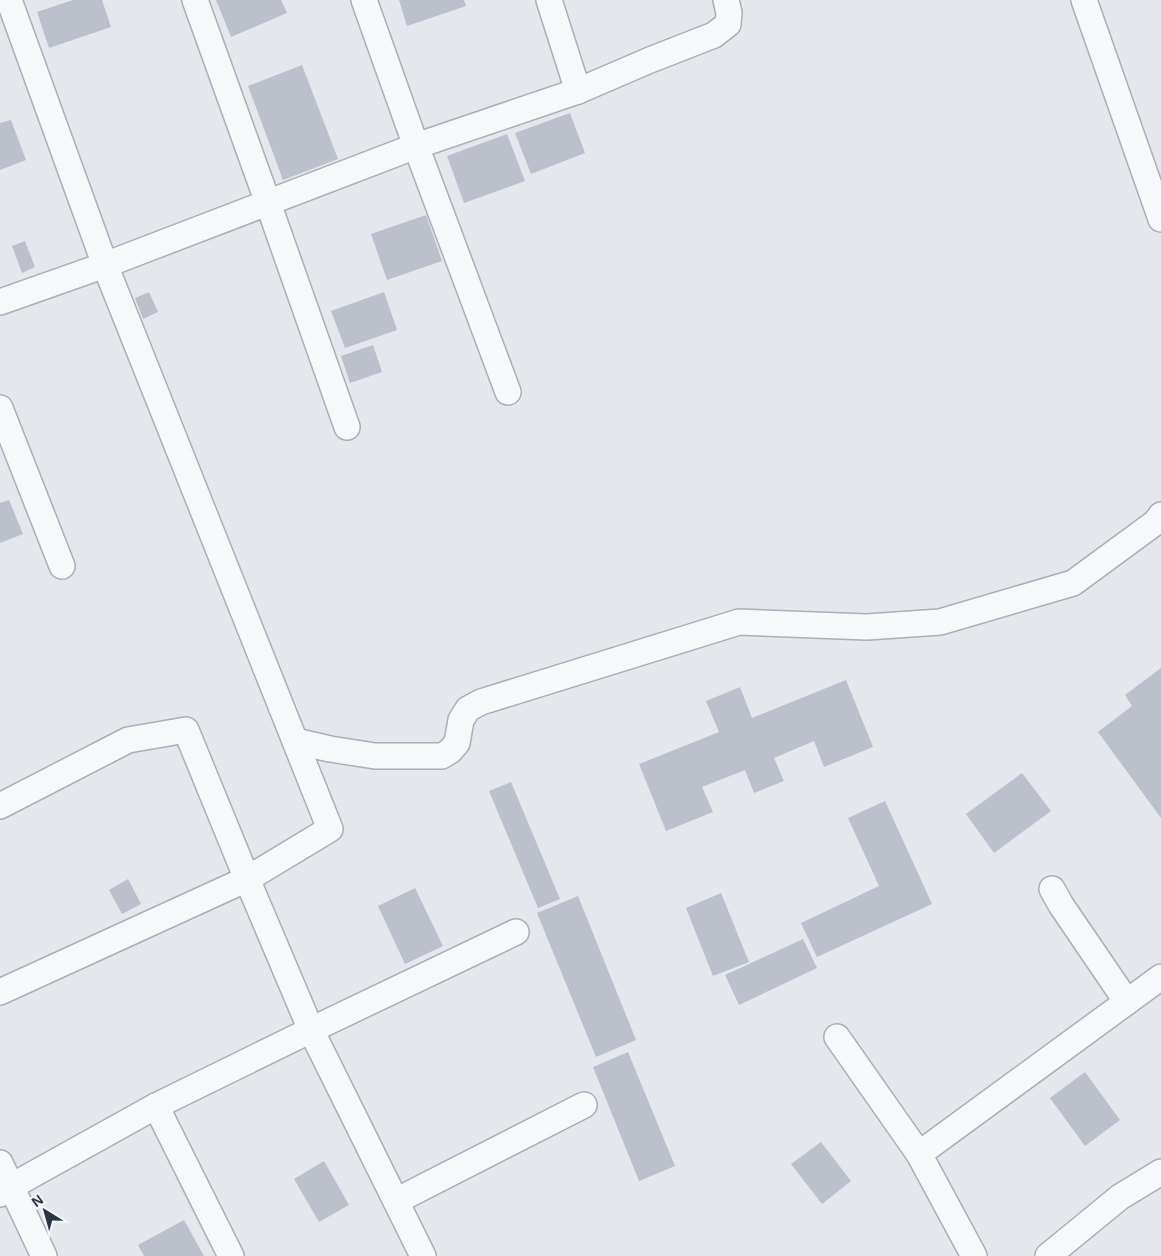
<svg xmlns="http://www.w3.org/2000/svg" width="1161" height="1256" viewBox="0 0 1161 1256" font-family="Arial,sans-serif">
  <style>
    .building { fill: #bbc0ca }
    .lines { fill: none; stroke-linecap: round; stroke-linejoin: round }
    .minor-casing { stroke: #a9aeb7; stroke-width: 28 }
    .minor { stroke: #f7f8fa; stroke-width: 25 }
  </style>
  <rect width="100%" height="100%" fill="#e4e7ec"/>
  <!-- building -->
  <g class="building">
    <path d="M73,0H102L111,27L49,48L37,12Z"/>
    <path d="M216,0H281L287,13L231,37Z"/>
    <path d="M399,0H464L466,6L407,26Z"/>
    <path d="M302,65L338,159L283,180L248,86Z"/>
    <path d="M570,113L585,153L531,174L515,133Z"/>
    <path d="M11,120L26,160L0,170V123Z"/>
    <path d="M507,134L525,181L464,203L447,156Z"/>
    <path d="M426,215L442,261L387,280L371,234Z"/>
    <path d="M25,241L35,267L22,273L12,246Z"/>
    <path d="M149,292L158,312L143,319L135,298Z"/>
    <path d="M384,292L397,330L345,348L331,311Z"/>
    <path d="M373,345L382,372L350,383L341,356Z"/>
    <path d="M9,500L23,534L0,543V503Z"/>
    <path d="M1161,668V818L1098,732L1132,706L1125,695Z"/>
    <path d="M846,680L873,747L824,767L814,741L774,758L784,781L754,793L745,770L702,787L713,812L666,831L639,764L719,732L706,701L740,687L752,718Z"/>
    <path d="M1022,773L1051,811L994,853L966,814Z"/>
    <path d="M511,782L560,899L538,908L489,791Z"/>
    <path d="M885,801L932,904L817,957L801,923L879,886L848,818Z"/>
    <path d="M128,879L141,904L122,914L109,890Z"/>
    <path d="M415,888L443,946L405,964L378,906Z"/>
    <path d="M721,893L749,962L713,976L686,908Z"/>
    <path d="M578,896L636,1040L596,1057L537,913Z"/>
    <path d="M803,939L817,968L739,1005L725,975Z"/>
    <path d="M628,1052L675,1166L639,1181L593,1067Z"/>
    <path d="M1085,1072L1120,1120L1085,1146L1050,1098Z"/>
    <path d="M821,1142L851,1181L822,1204L791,1164Z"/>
    <path d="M324,1161L349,1205L319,1222L294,1179Z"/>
    <path d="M184,1220L204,1256H144L138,1245Z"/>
  </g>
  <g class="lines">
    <!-- minor casing -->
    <g class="minor-casing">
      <g id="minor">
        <path d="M195,0L268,203L347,427"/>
        <path d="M364,0L416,146L508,392"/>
        <path d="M549,0L578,91"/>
        <path d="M1084,0L1161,219"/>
        <path d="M0,302L105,265L416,146L578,91L650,60L714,35L728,24L729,13L726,0"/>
        <path d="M0,408L62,566"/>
        <path d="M295,741L330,749L375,756H442L450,751L457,743L461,720L468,709L481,702L739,622L867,627L940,622L1073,583L1156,522L1161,515"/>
        <path d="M0,806L128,740L186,730L247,879L311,1030L423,1256"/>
        <path d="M1052,889L1061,905L1127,1002"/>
        <path d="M0,992L247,879L330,829L105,265L9,0"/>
        <path d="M837,1037L919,1154"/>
        <path d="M156,1106L231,1256"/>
        <path d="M0,1163L44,1256"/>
        <path d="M0,1194L12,1186L156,1106L311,1030L516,932"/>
        <path d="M396,1201L584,1105"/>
        <path d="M974,1256L919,1154L1161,977"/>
        <path d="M1048,1256L1120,1197L1161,1172"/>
      </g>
    </g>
    <!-- minor -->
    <use href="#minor" class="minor"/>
  </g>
  <!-- north arrow -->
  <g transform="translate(45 1211) rotate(323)" stroke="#f4f6f9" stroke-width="4" paint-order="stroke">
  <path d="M0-4L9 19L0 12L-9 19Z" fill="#2b3445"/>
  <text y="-8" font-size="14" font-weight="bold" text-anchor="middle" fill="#2b3445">N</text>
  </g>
</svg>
